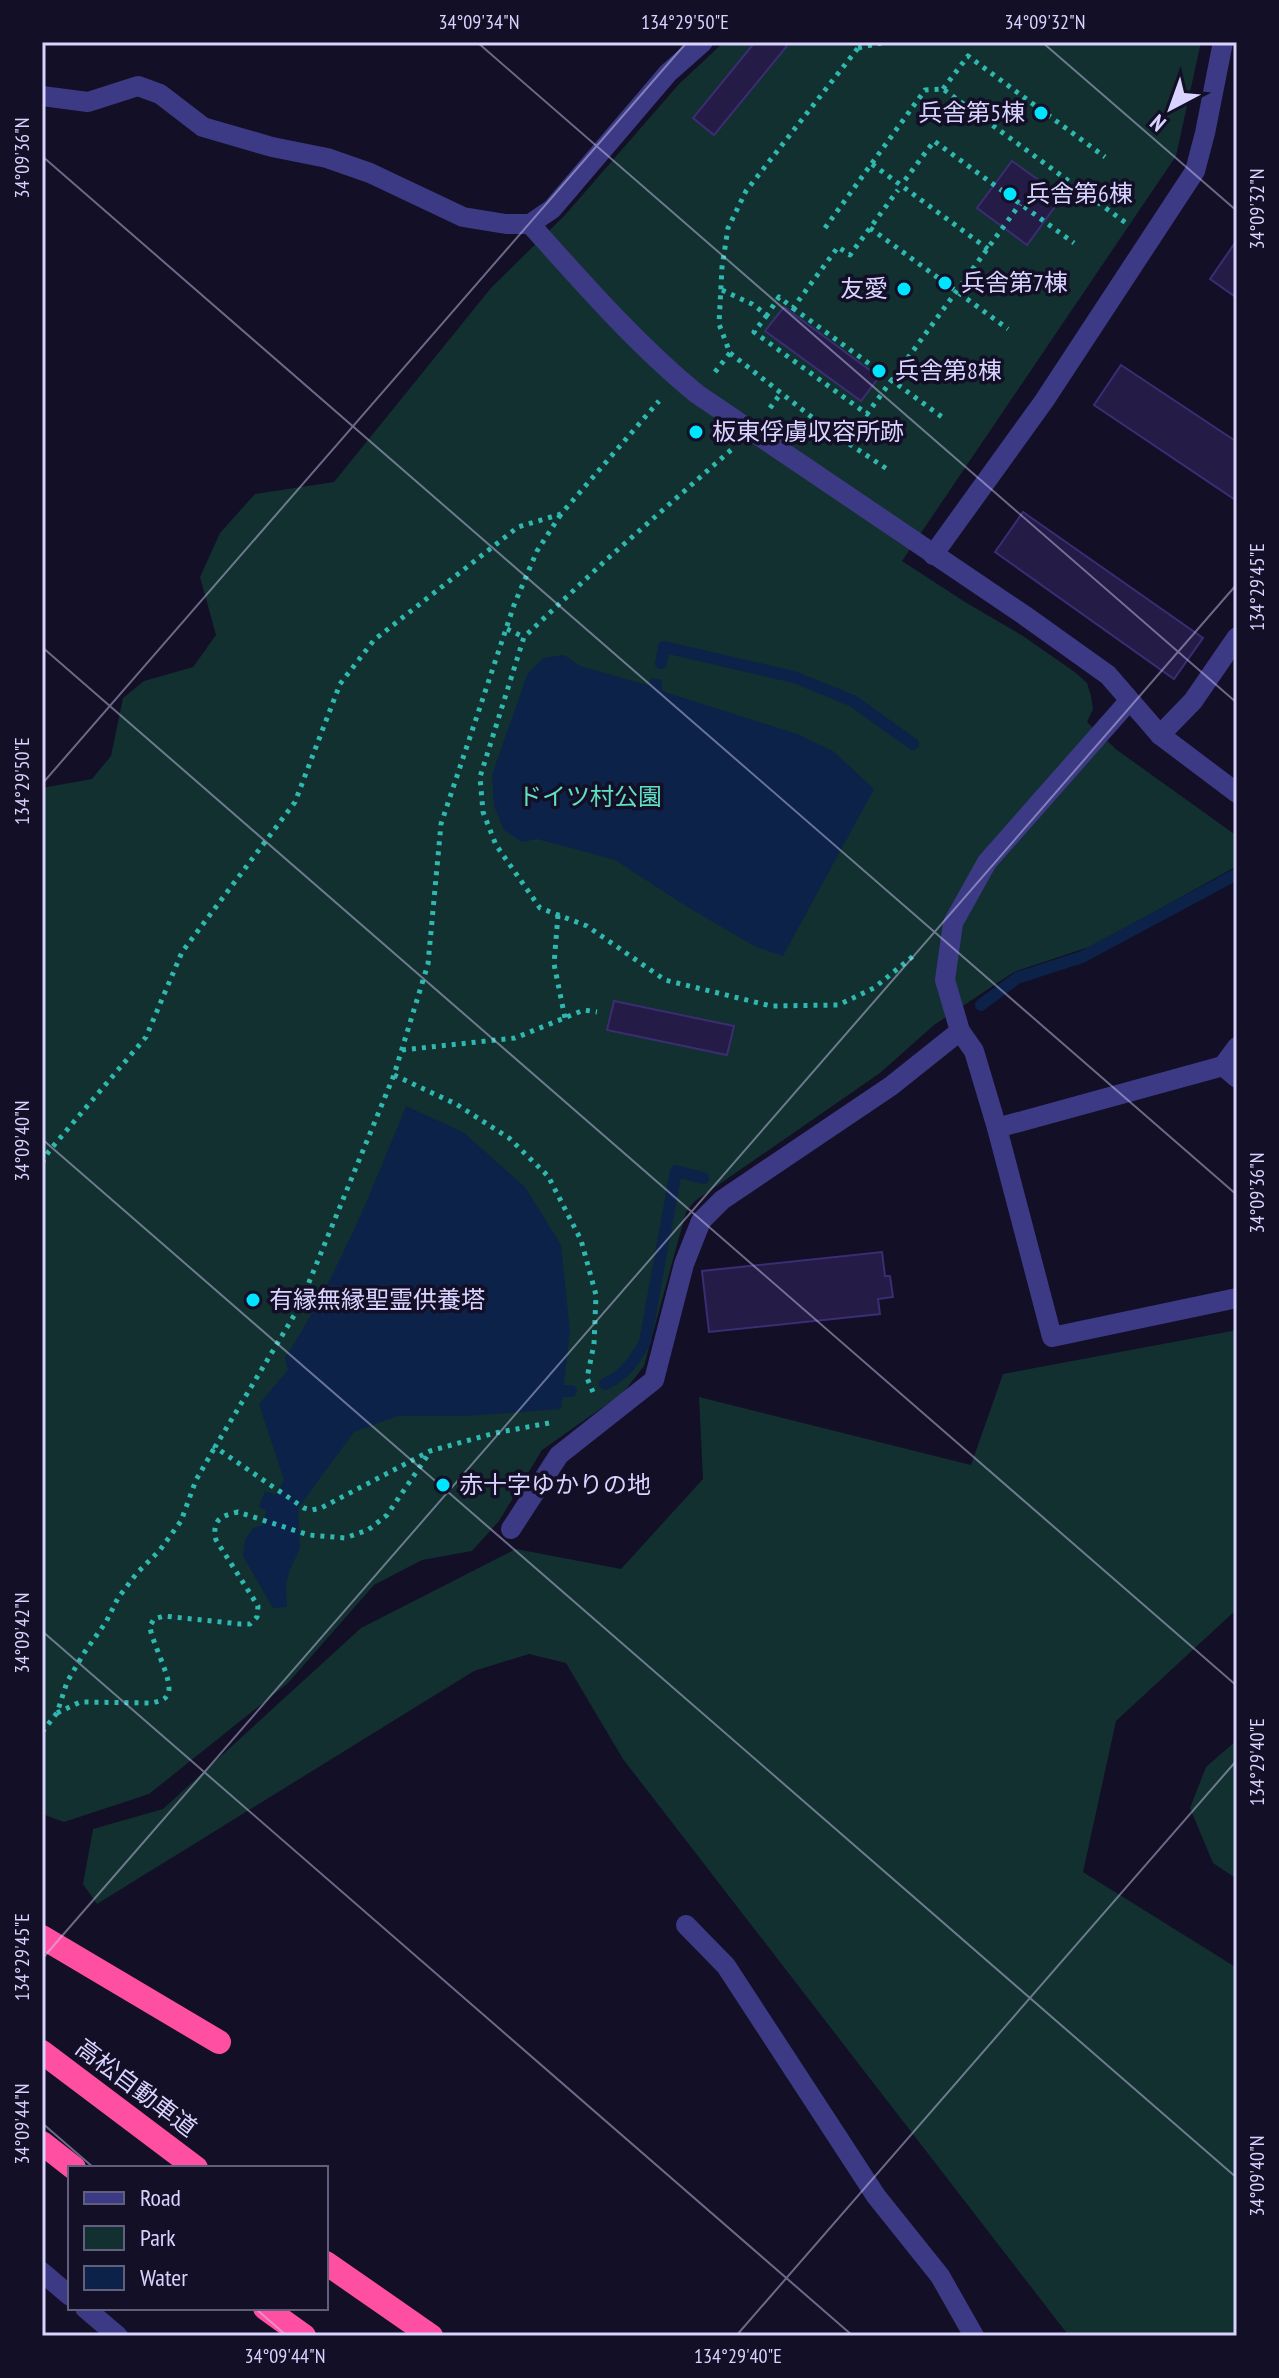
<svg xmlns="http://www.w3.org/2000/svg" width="1279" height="2378" viewBox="0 0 1279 2378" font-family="'PT Sans Narrow','Noto Sans JP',sans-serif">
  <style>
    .green { fill: #12302f }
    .water { fill: #0c2248 }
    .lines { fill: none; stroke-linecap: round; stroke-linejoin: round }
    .stream { stroke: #0c2248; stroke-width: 12 }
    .building { fill: #241b47; stroke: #3b2d73; stroke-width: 2 }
    .path { stroke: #2fb8b0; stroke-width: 5; stroke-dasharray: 4 6; stroke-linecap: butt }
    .minor { stroke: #3d3a85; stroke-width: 20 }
    .highway { stroke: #ff4fa3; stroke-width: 24 }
    .ticks { fill: none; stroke: #d9d4ff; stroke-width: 2; stroke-opacity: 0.45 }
    .poi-dot { fill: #00e5ff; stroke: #130f26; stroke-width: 3 }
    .labels { text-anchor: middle; stroke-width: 7; stroke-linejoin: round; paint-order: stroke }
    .poi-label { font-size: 24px; fill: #d9d4ff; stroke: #130f26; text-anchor: start }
    .park-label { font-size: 24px; fill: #5fe0c0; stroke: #130f26 }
    .street-label { font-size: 24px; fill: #d9d4ff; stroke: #130f26 }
    .neatline { fill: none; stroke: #d9d4ff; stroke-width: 3 }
    .ticks-label { font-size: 20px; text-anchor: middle; fill: #d9d4ff }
  </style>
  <rect width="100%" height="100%" fill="#130f26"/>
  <!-- green -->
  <g class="green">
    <path d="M724,42H1201L1176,156L902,561L965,602L1023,636L1076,673L1087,683L1091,696L1093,709L1087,722L1117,750L1237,836V866L1095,945L1014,972L934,1025L880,1073L695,1201L686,1212L644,1366L623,1393L542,1450L499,1521L472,1551L422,1560L374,1585L288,1683L149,1794L64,1822L42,1814V788L92,779L111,756L123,698L144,681L193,667L216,635L200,577L220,533L255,494L334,482L491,288L565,215L679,84Z"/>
    <path d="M1237,1330V1609L1116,1721L1083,1872L1237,1968V2336H1069L623,1759L566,1663L529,1654L474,1671L97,1904L83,1884L93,1829L163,1809L361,1628L516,1549L621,1569L703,1479L699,1397L971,1465L1003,1374Z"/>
    <path d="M1237,1740V1879L1213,1863L1190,1808L1206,1767Z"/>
  </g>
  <!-- water -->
  <g class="water">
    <path d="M564,655L580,666L647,685L652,678L662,680V691L797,734L833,751L874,789L783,956L756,947L686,906L615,860L537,839L522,842L504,830L494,806L492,775L527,675L543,658Z"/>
    <path d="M406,1106L463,1132L525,1187L561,1245L570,1331L561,1409L467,1416H397L354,1432L298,1508L300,1548L289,1572L286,1585L287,1607L273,1608L243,1556L245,1540L253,1528L263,1525L266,1510L259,1507L265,1491L276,1495L284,1480L259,1404L288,1370L285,1358C336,1279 371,1193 406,1106Z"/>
  </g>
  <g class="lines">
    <!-- stream -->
    <g class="stream">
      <path d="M661,663L664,647L794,677L853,701L913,744"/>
      <path d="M981,1005L1017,978L1082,957L1237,874"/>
      <path d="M605,1384C625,1375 634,1361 645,1342L676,1171L703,1178"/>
      <path d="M563,1391H571"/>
    </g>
  </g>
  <!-- building -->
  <g class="building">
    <path d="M755,42H782L787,46L714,135L693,118Z"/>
    <path d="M1012,161L1062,197L1027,245L977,208Z"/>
    <path d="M1237,240V298L1210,279Z"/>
    <path d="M784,307L879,377L861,401L765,331Z"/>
    <path d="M1121,365L1237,442V501L1094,405Z"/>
    <path d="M1023,512L1203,638L1174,679L995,552Z"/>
    <path d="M614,1001L734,1026L727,1055L607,1030Z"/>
    <path d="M882,1252L885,1276H890L893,1297L878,1299L880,1314L709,1332L702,1271Z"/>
  </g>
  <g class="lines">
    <!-- path -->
    <g class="path">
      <path d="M858,48L886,42"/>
      <path d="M943,89L968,56L1105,157"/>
      <path d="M872,164L988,249"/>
      <path d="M905,180L934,141L1074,243"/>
      <path d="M825,228L925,90L943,89L1126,223"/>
      <path d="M870,228L1008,329"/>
      <path d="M722,290L752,304L767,315L779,297L793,308L838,247L850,255L898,190"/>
      <path d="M793,308L942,417"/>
      <path d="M767,315L754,332L867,414L1020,204"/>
      <path d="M730,353L827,429L890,471"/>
      <path d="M715,372L730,353L719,324L722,267L728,228L746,191L858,48L859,42"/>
      <path d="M770,408L781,393"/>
      <path d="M731,450L606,560L524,637L480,777L483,812L496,845L540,908L587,926L665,980L771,1006L838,1005L874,988L917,953"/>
      <path d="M507,629L524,637"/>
      <path d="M558,915L554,964L565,1018"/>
      <path d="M402,1050L515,1038L584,1010L597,1012"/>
      <path d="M394,1075L456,1104L509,1138L548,1176L581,1240L596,1295L594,1344L587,1378L593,1392"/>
      <path d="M42,1163L49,1151L146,1037L182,952L295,802L340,684L374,640L518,527L561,514L659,401"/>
      <path d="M549,1423L495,1433L430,1451L321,1508L312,1510L304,1508L215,1447L298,1309L394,1075L428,964L441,824L514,605L537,551L561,514"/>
      <path d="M57,1713L80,1702L152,1703C158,1701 165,1701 168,1694C174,1681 151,1642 150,1626L154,1619L164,1616L240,1624H250L257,1617L258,1606L216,1540C212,1521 219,1516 238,1512L309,1535L345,1538L368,1530L387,1515L430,1452"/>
      <path d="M42,1732L57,1713L67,1682L84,1653L106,1622L118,1598L137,1573L160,1550L181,1521L196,1480L215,1447"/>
    </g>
    <!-- minor -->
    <g class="minor">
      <path d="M42,96L88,102L138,86L160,94L203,127L272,147L327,158L370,173L463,217L506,224H530L552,209L668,73L703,42"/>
      <path d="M530,224C583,283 636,344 697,394L1024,615L1108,675L1160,735L1237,793"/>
      <path d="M933,555L1044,401L1195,171L1205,133L1223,42"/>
      <path d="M1160,735L1193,701L1237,637"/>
      <path d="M1237,1047L1223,1066L1237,1078"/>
      <path d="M1223,1066L997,1128L1052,1337L1237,1298"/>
      <path d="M997,1128L974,1051L960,1031L945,980L953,923L987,862L1129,701"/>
      <path d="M511,1529L559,1455L654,1380L684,1264L701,1221L722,1200L891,1086L960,1031"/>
      <path d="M686,1925L726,1966L876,2196L940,2276L974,2336"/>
      <path d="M42,2272L70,2296"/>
      <path d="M85,2308L118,2336"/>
    </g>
    <!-- highway -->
    <g class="highway">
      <path d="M42,1937L219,2042"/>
      <path d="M42,2052L196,2168"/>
      <path d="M42,2143L74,2168"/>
      <path d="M326,2263L431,2336"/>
      <path d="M265,2308L304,2336"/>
    </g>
  </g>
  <!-- ticks -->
  <path class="ticks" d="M477,42L1237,703M1042,42L1237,211M42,156L1237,1195M42,647L1237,1686M42,784L687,42M42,1139L1237,2178M42,1631L853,2336M42,1959L1237,584M42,2123L94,2168M255,2308L287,2336M736,2336L1237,1760"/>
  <!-- markers -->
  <g class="poi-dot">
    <circle cx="1041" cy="113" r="8"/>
    <circle cx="1010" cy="194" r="8"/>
    <circle cx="945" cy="283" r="8"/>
    <circle cx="904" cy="289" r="8"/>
    <circle cx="879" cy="371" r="8"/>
    <circle cx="696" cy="432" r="8"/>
    <circle cx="253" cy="1300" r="8"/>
    <circle cx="443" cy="1485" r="8"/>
  </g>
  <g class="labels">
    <!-- poi labels -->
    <g class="poi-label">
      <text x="1025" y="121" text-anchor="end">兵舎第5棟</text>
      <text x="1026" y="202">兵舎第6棟</text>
      <text x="961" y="291">兵舎第7棟</text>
      <text x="888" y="297" text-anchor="end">友愛</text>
      <text x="895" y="379">兵舎第8棟</text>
      <text x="712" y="440">板東俘虜収容所跡</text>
      <text x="269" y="1308">有縁無縁聖霊供養塔</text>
      <text x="459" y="1493">赤十字ゆかりの地</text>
    </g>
    <!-- park labels -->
    <g class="park-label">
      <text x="590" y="805">ドイツ村公園</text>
    </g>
    <!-- street labels -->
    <g class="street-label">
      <text transform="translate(136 2088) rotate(37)" y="8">高松自動車道</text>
    </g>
  </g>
  <!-- border -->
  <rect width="1279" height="2378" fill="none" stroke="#130f26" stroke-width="88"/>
  <!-- legend -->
  <rect x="68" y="2166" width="260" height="144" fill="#130f26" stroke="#625e7d" stroke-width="2"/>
  <rect x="84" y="2192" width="40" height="12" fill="#3d3a85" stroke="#625e7d" stroke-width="2"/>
  <text x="140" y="2206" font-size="24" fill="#d9d4ff">Road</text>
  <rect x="84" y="2226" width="40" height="24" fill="#12302f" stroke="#625e7d" stroke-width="2"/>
  <text x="140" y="2246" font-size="24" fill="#d9d4ff">Park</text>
  <rect x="84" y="2266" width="40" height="24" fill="#0c2248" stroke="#625e7d" stroke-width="2"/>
  <text x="140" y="2286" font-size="24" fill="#d9d4ff">Water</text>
  <!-- north arrow -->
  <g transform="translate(1171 108) rotate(221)" stroke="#130f26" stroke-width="6" paint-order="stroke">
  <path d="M0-6L14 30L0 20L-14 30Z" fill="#d9d4ff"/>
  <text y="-12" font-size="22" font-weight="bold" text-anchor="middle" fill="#d9d4ff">N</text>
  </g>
  <rect x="44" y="44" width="1191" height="2290" class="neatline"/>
  <g class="ticks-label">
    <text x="479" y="29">34°09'34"N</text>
    <text x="685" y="29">134°29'50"E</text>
    <text x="1045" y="29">34°09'32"N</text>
    <text transform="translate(22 158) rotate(-90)" y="7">34°09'36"N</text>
    <text transform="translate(1257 209) rotate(-90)" y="7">34°09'32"N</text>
    <text transform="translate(1257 587) rotate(-90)" y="7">134°29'45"E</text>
    <text transform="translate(22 781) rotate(-90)" y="7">134°29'50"E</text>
    <text transform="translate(22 1141) rotate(-90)" y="7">34°09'40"N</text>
    <text transform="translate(1257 1193) rotate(-90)" y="7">34°09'36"N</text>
    <text transform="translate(22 1633) rotate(-90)" y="7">34°09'42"N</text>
    <text transform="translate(1257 1762) rotate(-90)" y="7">134°29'40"E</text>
    <text transform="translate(22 1957) rotate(-90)" y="7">134°29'45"E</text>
    <text transform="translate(22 2124) rotate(-90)" y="7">34°09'44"N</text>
    <text transform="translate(1257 2176) rotate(-90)" y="7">34°09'40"N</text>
    <text x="285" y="2363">34°09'44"N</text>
    <text x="738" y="2363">134°29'40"E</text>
  </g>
</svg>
